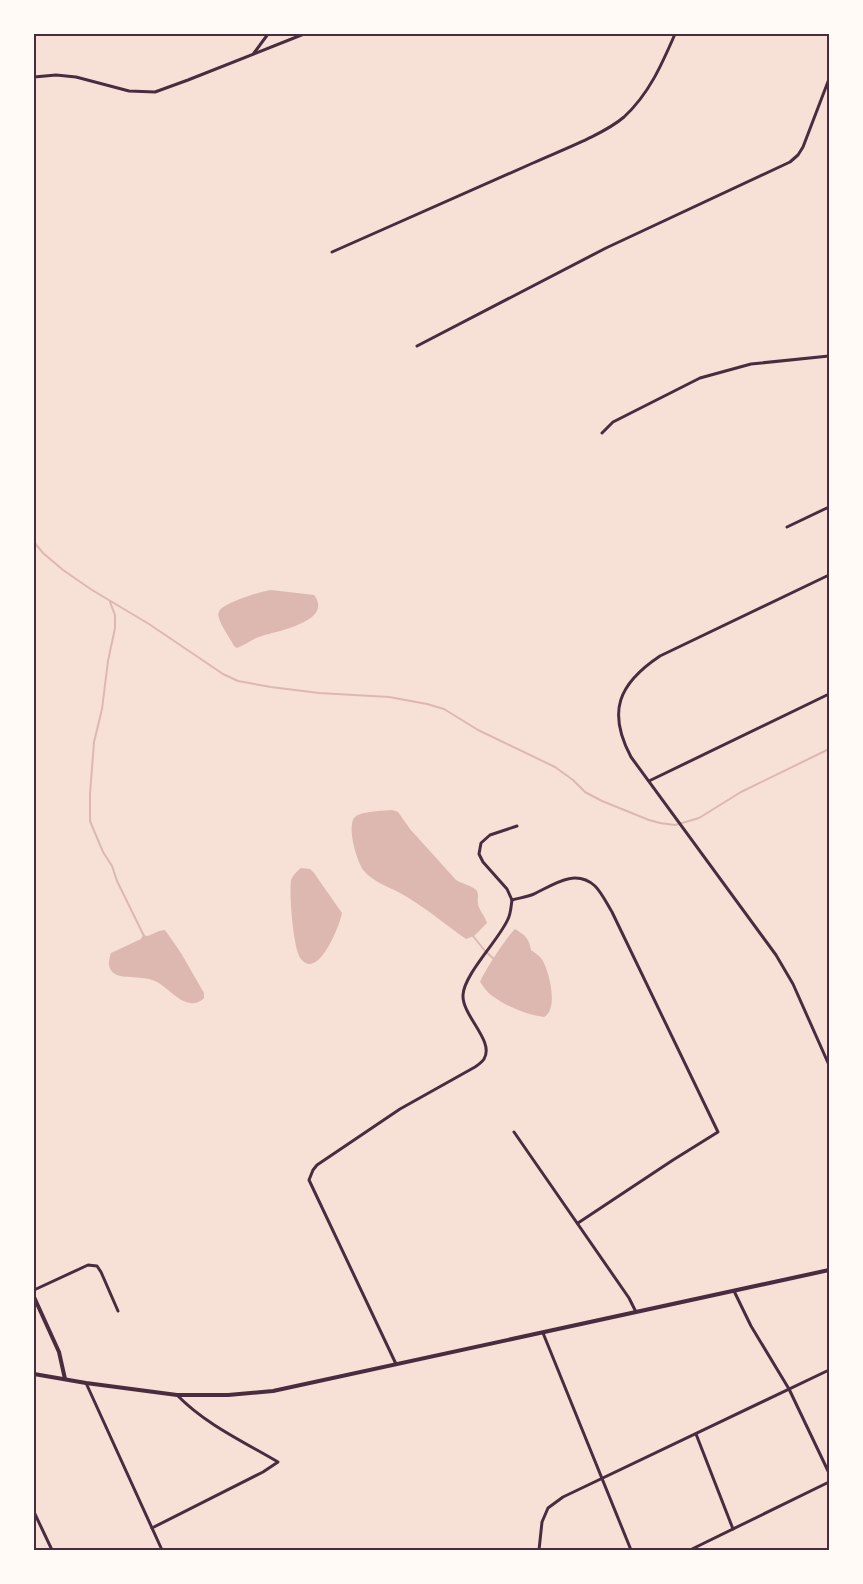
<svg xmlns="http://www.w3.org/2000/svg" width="863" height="1584" viewBox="0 0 863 1584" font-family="'Fira Sans',sans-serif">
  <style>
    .water { fill: #dcb8b0 }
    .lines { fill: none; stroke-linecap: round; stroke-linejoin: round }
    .stream { stroke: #dcb8b0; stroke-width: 2 }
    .minor { stroke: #4a2c40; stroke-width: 3 }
    .tertiary { stroke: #4a2c40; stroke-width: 4 }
    .secondary { stroke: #4a2c40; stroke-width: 4 }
    .neatline { fill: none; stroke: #4a2c40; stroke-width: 2 }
  </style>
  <rect width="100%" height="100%" fill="#f7e1d7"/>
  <!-- water -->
  <g class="water">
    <path d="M271,590L314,595C334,621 278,631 262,636C253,638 246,645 237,648L234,646C230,638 221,626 219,618C218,616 218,612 220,610C225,603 261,591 271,590Z"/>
    <path d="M392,810L398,812L410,829L456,880C462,884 470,885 475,889C480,893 477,898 478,904C479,910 485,916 487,923L474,936L466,939C446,925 427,909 407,897C393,888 374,883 364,871C357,863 346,825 355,817C361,811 383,811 392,810Z"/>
    <path d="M301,868L310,869L314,873L342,913C340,925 318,981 301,959C293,950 289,892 291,880C293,875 297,871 301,868Z"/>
    <path d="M515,929C525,935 529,938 531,950C535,953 540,956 543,961C549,972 559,1009 544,1017C527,1015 505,1006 491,995C487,992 483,986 480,982C485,970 506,938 515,929Z"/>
    <path d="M165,930L181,953L204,993V998C188,1014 170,989 157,982C143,975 123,979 115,974C106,968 109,960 111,953L141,939L143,935L148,936L159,931Z"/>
  </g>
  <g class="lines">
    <!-- stream -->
    <g class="stream">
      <path d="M34,542L43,553L63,570L92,590L149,624L223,674L238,681L271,687L319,693L389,697L427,704L444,709L478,730L555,767L573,780L585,792L602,801L649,820L660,823L675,825L699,818L741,792L829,749"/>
      <path d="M110,602L115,615V628L108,661L102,709L94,742L90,794V821L103,852L112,866L117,881L144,936"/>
      <path d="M473,936L485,951L495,960"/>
    </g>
    <!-- minor -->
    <g class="minor">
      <path d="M254,53L268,34"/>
      <path d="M34,77L56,75L76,77L129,91L155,92L188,80L304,34"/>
      <path d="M332,252C399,223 466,193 533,163C559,151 603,135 624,117C649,94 662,64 675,34"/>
      <path d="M417,346L606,248L790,162L798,155L803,147L829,79"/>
      <path d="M602,433L613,422L700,378L751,364L829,356"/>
      <path d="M787,527L829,507"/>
      <path d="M829,575L660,656C618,684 607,712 631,757L776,955L793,984L829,1065"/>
      <path d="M649,781L829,694"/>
      <path d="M512,900C519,898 527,897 534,894C553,885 575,868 595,886C602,893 607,904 612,912L718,1132L673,1160L578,1223"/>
      <path d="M512,900L507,889L483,862L479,854L481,843L490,835L517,826"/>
      <path d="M514,1132L629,1298L636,1312"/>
      <path d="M34,1290L88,1265L97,1266L101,1272L118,1311"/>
      <path d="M734,1291L751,1326L789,1389L829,1473"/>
      <path d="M543,1333L631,1550"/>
      <path d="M396,1364L309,1180L313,1170L317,1165L400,1109L475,1067C478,1065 482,1062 484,1059C495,1041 462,1016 463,995C464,974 499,940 508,919C511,913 511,906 512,900"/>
      <path d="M86,1383L162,1550"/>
      <path d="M696,1434L733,1529"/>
      <path d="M34,1512L52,1550"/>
      <path d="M152,1528L263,1472L278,1462C244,1442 205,1424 177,1395"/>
      <path d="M539,1550L542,1522L548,1508L563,1497L829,1370"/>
      <path d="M690,1550L829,1482"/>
    </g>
    <!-- tertiary -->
    <path class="tertiary" d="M34,1297L59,1352L65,1379"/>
    <!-- secondary -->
    <path class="secondary" d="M34,1374L86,1383L177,1395H228L273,1391L829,1270"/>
  </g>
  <!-- border -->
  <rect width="863" height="1584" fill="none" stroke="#fffaf5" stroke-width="70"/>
  <rect x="35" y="35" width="793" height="1514" class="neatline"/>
</svg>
